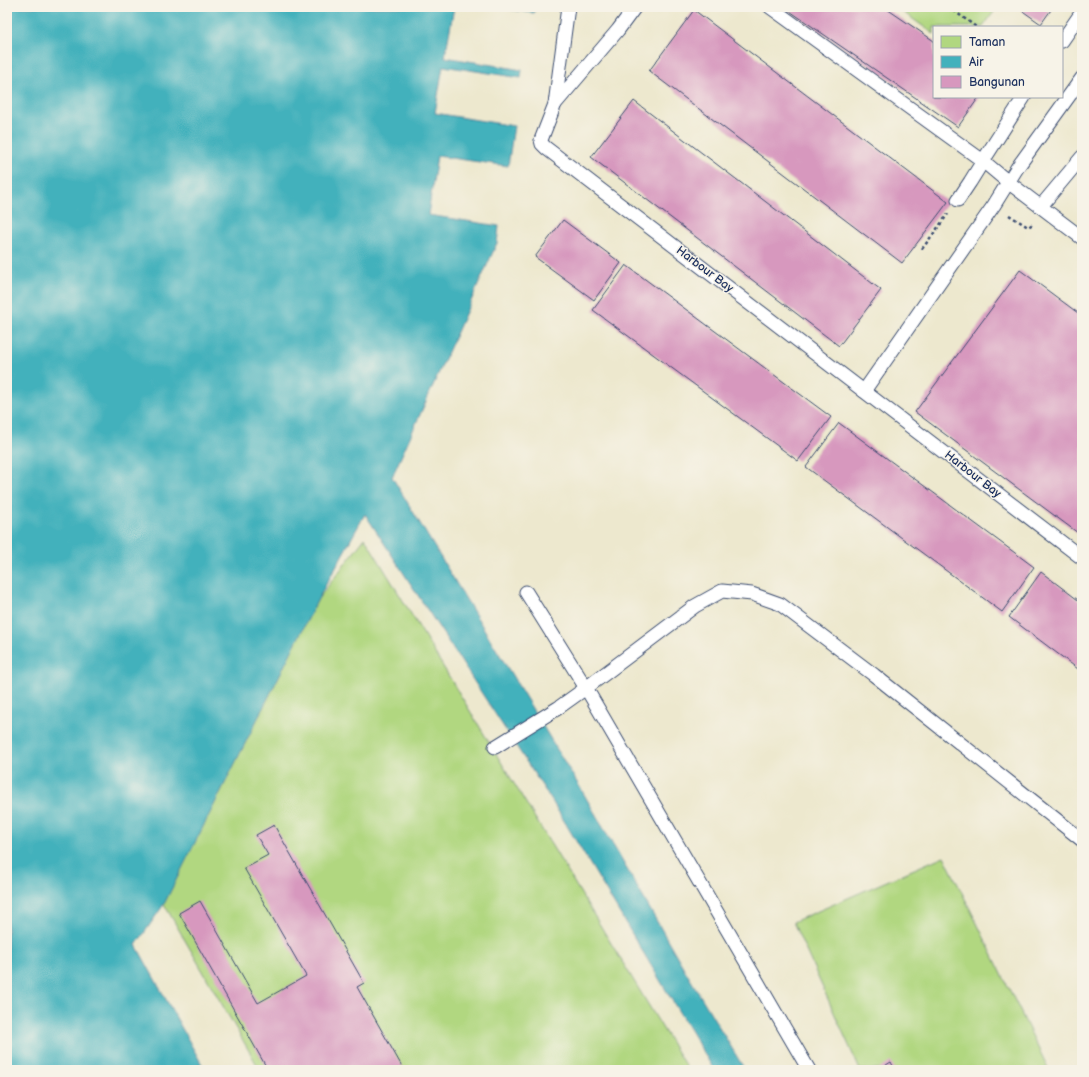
<svg xmlns="http://www.w3.org/2000/svg" width="1089" height="1077" viewBox="0 0 1089 1077" font-family="'Balsamiq Sans',sans-serif">
  <style>
    .green { fill: #b1d780; stroke: #66836f }
    .water { fill: #42b1bc; stroke: #2e708d }
    .building { fill: #d798be }
    .lines { fill: none; stroke-linecap: round; stroke-linejoin: round }
    .service-casing { stroke: #3a4b6f; stroke-width: 15 }
    .path { stroke: #3a4b6f; stroke-width: 2.5; stroke-dasharray: 3 3; stroke-linecap: butt }
    .service { stroke: #fff; stroke-width: 13 }
    .labels { text-anchor: middle; stroke-width: 3; stroke-linejoin: round; paint-order: stroke }
    .street-label { font-size: 12px; fill: #1b2f5e; stroke: #f7f3e8 }
  </style>
  <rect width="100%" height="100%" fill="#f7f3e8"/>
  <filter id="ink" filterUnits="userSpaceOnUse"><feTurbulence type="fractalNoise" baseFrequency=".025" numOctaves="2"/><feDisplacementMap in="SourceGraphic" scale="8" xChannelSelector="R" yChannelSelector="G"/><feConvolveMatrix kernelMatrix="1 2 1 2 8 2 1 2 1" color-interpolation-filters="sRGB"/></filter>
  <filter id="wash" filterUnits="userSpaceOnUse"><feTurbulence type="fractalNoise" baseFrequency=".012" numOctaves="4" result="noise"/><feDisplacementMap in="SourceGraphic" scale="16" xChannelSelector="R" yChannelSelector="G"/><feGaussianBlur stdDeviation="0.9" result="paint"/><feColorMatrix in="noise" values="0 0 0 0 0 0 0 0 0 0 0 0 0 0 0 0 0 1.4 0 .05"/><feComposite in="paint" operator="in"/></filter>
  <g filter="url(#wash)">
    <rect width="100%" height="100%" fill="#ede8ce"/>
    <!-- green -->
    <g class="green">
      <path d="M896,7H994L996,9L983,27H934V34Z"/>
      <path d="M365,538L688,1070H260L164,904L318,599Z"/>
      <path d="M944,856L1049,1070H860L793,922Z"/>
    </g>
    <!-- water -->
    <g class="water">
      <path d="M7,7H454L445,57L522,70L521,78L443,66L435,113L514,126L508,166L437,156L428,215L499,226L497,243L392,477L581,789L686,972L745,1070H714L552,801L365,514L318,599L164,904L136,945L205,1070H7Z"/>
      <path d="M491,7H535L534,13Z"/>
    </g>
    <g id="blocks">
      <!-- building -->
      <g class="building">
        <path d="M784,7H884L934,41V97H979L958,127Z"/>
        <path d="M1017,7H1053L1041,24Z"/>
        <path d="M694,10L948,202L902,263L649,71Z"/>
        <path d="M634,101L881,290L839,346L591,157Z"/>
        <path d="M563,220L621,263L594,300L535,257Z"/>
        <path d="M626,265L831,417L798,461L593,310Z"/>
        <path d="M1020,270L1082,316V536L915,412Z"/>
        <path d="M839,423L1034,567L1002,612L806,467Z"/>
        <path d="M1041,572L1082,603V672L1009,617Z"/>
        <path d="M274,825L364,983L357,987L404,1070H268L179,913L200,901L258,1003L306,976L244,868L268,855L256,835Z"/>
        <path d="M891,1062L895,1070H878Z"/>
      </g>
    </g>
  </g>
  <g filter="url(#ink)">
    <use href="#blocks" fill-opacity="0" stroke="#3a4b6f" stroke-width="1"/>
    <g class="lines">
      <!-- service casing -->
      <g class="service-casing">
        <g id="service">
          <path d="M568,7L555,104L541,140L542,144L546,148L1082,558"/>
          <path d="M770,7L983,161L1008,182L1082,238"/>
          <path d="M1062,41L1082,12"/>
          <path d="M555,104L618,30L635,7"/>
          <path d="M958,200L970,182L983,161L1024,97"/>
          <path d="M1041,206L1082,157"/>
          <path d="M864,391L994,205L1017,168L1082,78"/>
          <path d="M526,592L586,688L695,606L722,591L752,594L780,604L874,675L1082,840"/>
          <path d="M495,747L558,708L586,688L809,1070"/>
        </g>
      </g>
      <!-- path -->
      <g class="path">
        <path d="M949,7L976,27"/>
        <path d="M1009,215L1028,227L1033,224"/>
        <path d="M922,249L948,214"/>
      </g>
      <!-- service -->
      <use href="#service" class="service"/>
    </g>
  </g>
  <g class="labels">
    <!-- street labels -->
    <g class="street-label">
      <text transform="translate(705 269) rotate(37)" y="4">Harbour Bay</text>
      <text transform="translate(973 474) rotate(38)" y="4">Harbour Bay</text>
    </g>
  </g>
  <!-- margin -->
  <rect width="1089" height="1077" fill="none" stroke="#f7f3e8" stroke-width="24"/>
  <!-- legend -->
  <rect x="933" y="26" width="130" height="72" fill="#f7f3e8" stroke="#9fa5b1"/>
  <rect x="941" y="36" width="20" height="12" fill="#b1d780" stroke="#9fa5b1"/>
  <text x="969" y="46" font-size="12" fill="#1b2f5e">Taman</text>
  <rect x="941" y="56" width="20" height="12" fill="#42b1bc" stroke="#9fa5b1"/>
  <text x="969" y="66" font-size="12" fill="#1b2f5e">Air</text>
  <rect x="941" y="76" width="20" height="12" fill="#d798be" stroke="#9fa5b1"/>
  <text x="969" y="86" font-size="12" fill="#1b2f5e">Bangunan</text>
</svg>
